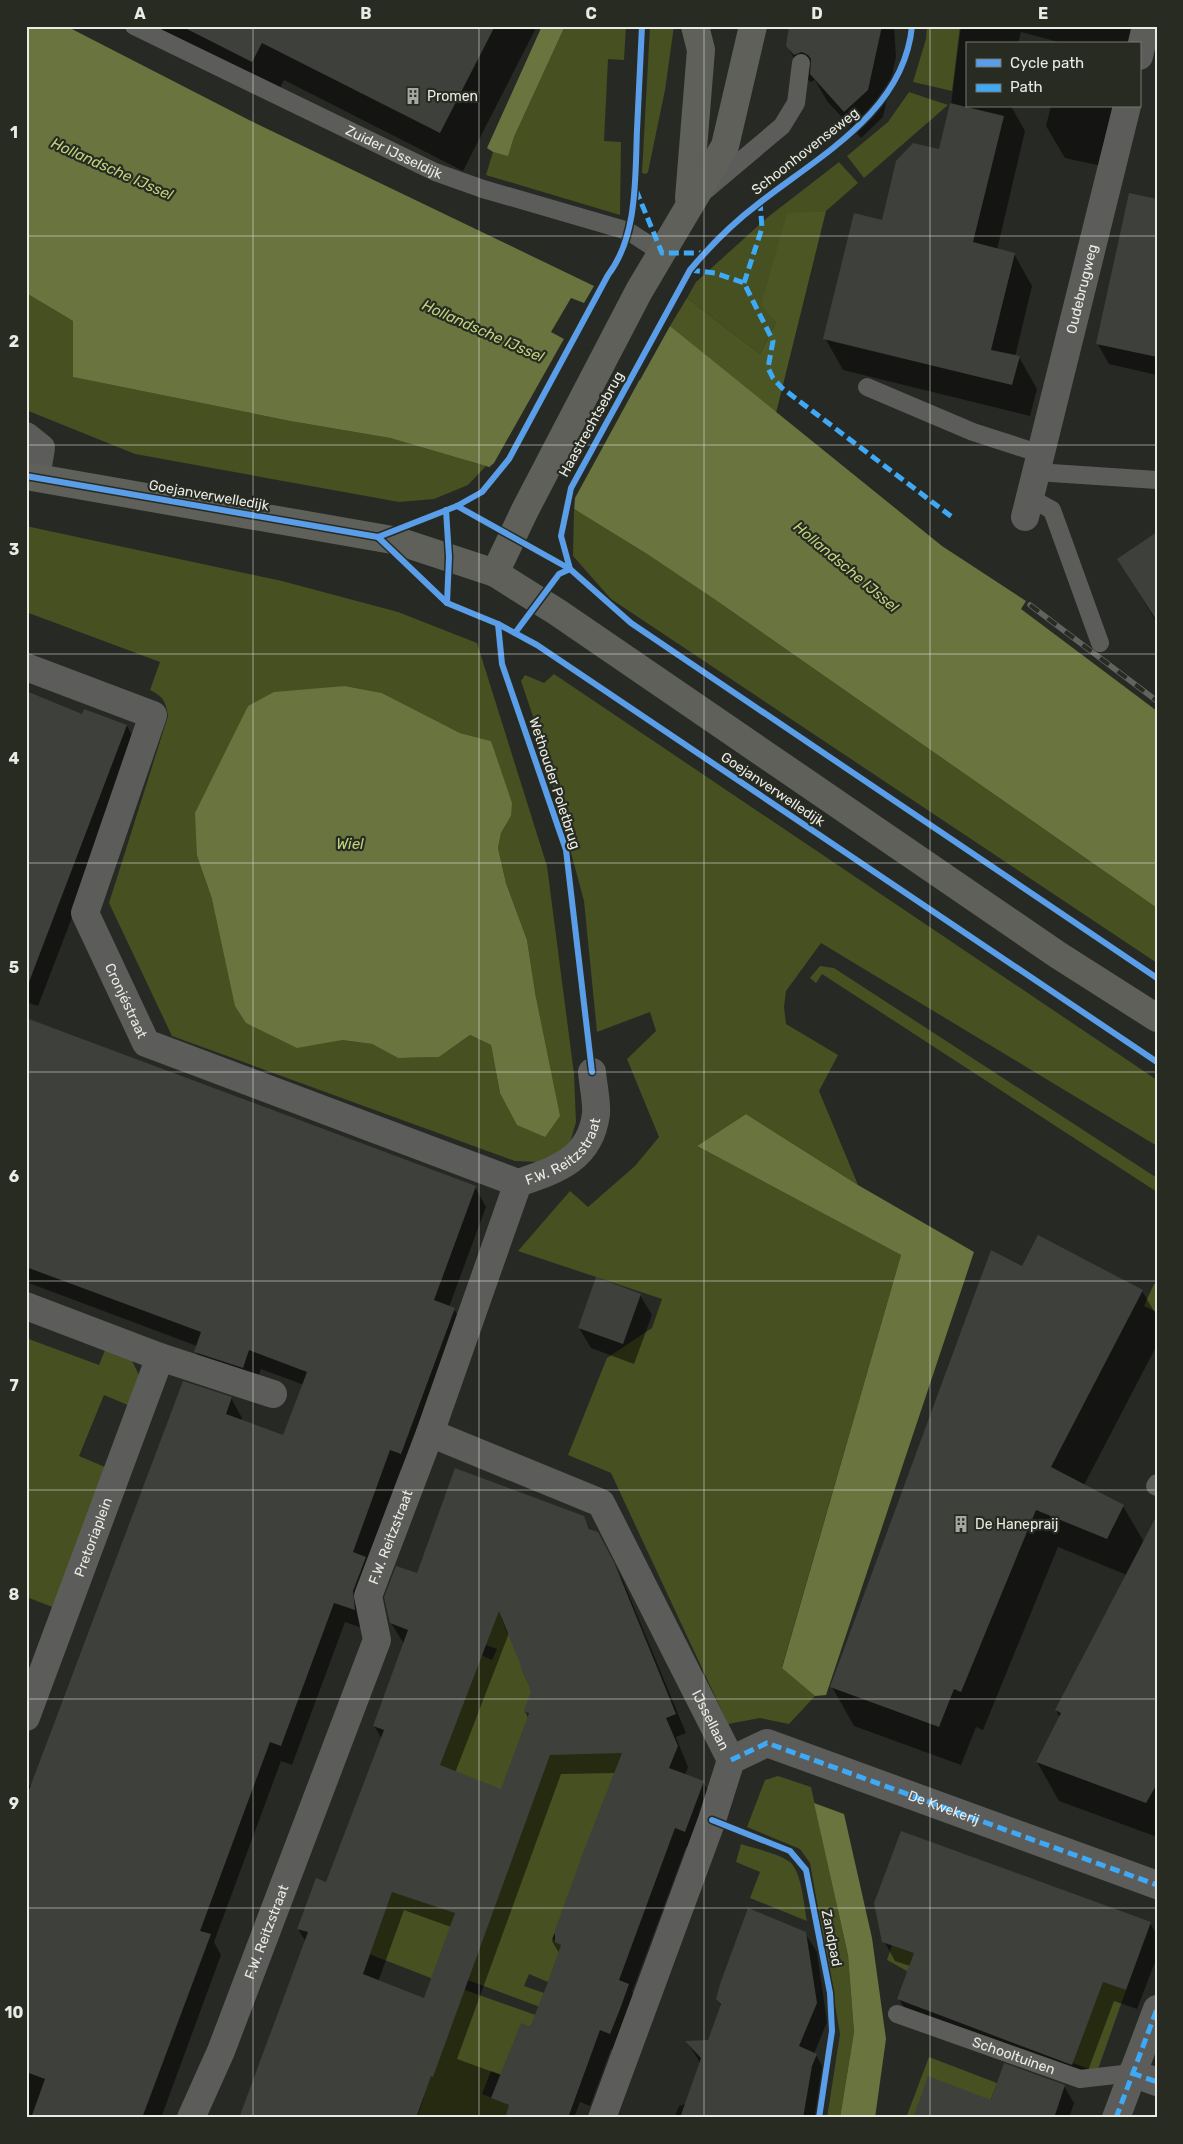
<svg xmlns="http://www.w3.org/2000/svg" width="1183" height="2144" viewBox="0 0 1183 2144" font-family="Rubik,sans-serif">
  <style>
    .green { fill: #465020; fill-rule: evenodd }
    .forest { fill: #4c5624 }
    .water { fill: #69743f }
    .pier { fill: #272924 }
    .shadow { fill: #0007; fill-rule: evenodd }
    .building { fill: #3e403b; fill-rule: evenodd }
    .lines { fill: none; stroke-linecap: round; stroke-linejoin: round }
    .lane { stroke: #5c5d5a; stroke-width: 18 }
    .street { stroke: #5c5d5a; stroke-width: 28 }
    .secondary { stroke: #5e6059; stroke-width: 28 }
    .rail-casing { stroke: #62635f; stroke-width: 5.5 }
    .rail { stroke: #282b22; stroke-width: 4; stroke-dasharray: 11; stroke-linecap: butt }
    .quiet { stroke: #3fa9f5; stroke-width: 5; stroke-dasharray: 10 5; stroke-linecap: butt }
    .cycleway-casing { stroke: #282b22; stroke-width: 9 }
    .cycleway { stroke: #5a9eea; stroke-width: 6 }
    .grid { fill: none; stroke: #eaebe5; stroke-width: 1; stroke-opacity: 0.55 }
    .labels { text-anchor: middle; stroke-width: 4.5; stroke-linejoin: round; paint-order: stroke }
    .poi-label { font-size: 14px; fill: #eaebe5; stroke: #282b22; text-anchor: start }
    .street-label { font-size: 14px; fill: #eaebe5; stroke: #282b22 }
    .water-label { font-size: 15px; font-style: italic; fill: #c0d37d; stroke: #282b22 }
    .neatline { fill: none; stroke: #eaebe5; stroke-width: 2 }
    .grid-label { font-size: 16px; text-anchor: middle; font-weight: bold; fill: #eaebe5 }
  </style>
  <rect width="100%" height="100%" fill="#272924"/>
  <!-- green -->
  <g class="green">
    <path d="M565,26H626L624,60L608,59L604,141L621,142L620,215L486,175L493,152L508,155L514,137Z"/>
    <path d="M650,26H674L665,90L648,172L646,174L642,173Z"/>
    <path d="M927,26H960L952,91L913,82L926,39Z"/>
    <path d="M909,92L948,105L864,178L847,156L888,122Z"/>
    <path d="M839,162L858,183L826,211L787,214L776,322L760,354L687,298L696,282L768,217Z"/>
    <path d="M26,293L73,321L74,377L290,421L390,438L486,466L468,485L434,499L399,502L135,454L26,410Z"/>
    <path d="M574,509L647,554L717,601L1157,908V963L611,599L573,556Z"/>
    <path d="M26,526L282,581L398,612L477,643L547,866L574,1074L576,1122L570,1143L556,1154L538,1162L515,1161L172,1036L109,903L168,716C166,702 163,696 150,690L160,662L26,612ZM345,686L382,693L460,733L491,741L511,816L501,833L498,848L506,883L527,940L536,998L500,1093L491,1045L470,1035L439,1057L398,1058L372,1044L342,1040L212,899L197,856L234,738L248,706L316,690Z"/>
    <path d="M554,674L1157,1080V1146L821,943L786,991L784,1007L786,1024L838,1055L819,1091L858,1185L746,1114L697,1146L901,1255L782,1667L815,1696L789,1724L760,1718L728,1724L611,1473L568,1455L607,1358L652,1328L662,1299L518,1251L570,1191L588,1207L635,1166L659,1137L627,1059L656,1031L650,1012L597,1032L584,901L539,734L521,681L525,675L544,683Z"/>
    <path d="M820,966L834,968L1157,1178V1192L822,974L816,983L810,978Z"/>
    <path d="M26,1338L99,1365L105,1350L131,1359L140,1377L130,1406L104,1395L79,1456L105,1467L55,1608L29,1598L26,1604Z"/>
    <path d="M459,1593L512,1613L501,1617L507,1633L518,1629C519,1664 521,1678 544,1706L528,1701L524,1712L540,1717L460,1902L436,1980L341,1943L421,1760L481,1655L492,1660L497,1649L473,1640Z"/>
    <path d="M638,1743L552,1939L580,1949L548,1982L529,1974L524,1986L544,1993L567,2017L457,1976L526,1820L551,1751Z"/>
    <path d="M778,1776L811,1787L848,1955L854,2032L840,2118H827L840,2034L810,1863L800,1849L747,1827L765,1780Z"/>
    <path d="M741,1844C753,1848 785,1855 792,1864C802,1876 804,1906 807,1921L750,1898L760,1872L736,1862Z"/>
    <path d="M987,1940L1126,1990L1097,2072L1073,2063L887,1960L892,1945Z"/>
    <path d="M462,1989L553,2021L549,2033L521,2024L519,2081L491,2071L482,2094L510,2105L505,2118H417L424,2097L412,2093Z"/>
    <path d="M929,2057L997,2083L984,2118H906Z"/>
  </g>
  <!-- forest -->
  <g class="forest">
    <path d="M826,211L776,413L670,326L687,298L760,354L776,322L761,305L787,213Z"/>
    <path d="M1154,1284H1157V1312L1144,1306Z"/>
  </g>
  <!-- water -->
  <g class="water">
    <path d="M26,26H66L249,120L594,286L584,303L571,298L551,332L640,380L670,326L942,546L1026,601L1021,609L1157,711V908L717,601L647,554L574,509L531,484L486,466L390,438L290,421L73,377V321L26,293Z"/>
    <path d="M542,26H565L514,137L508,156L493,152L487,148Z"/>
    <path d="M345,686L382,693L460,733L491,741L512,803L511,816L501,833L498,848L506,883L527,940L536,998L560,1116L545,1137L517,1125L500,1093L491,1045L470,1035L439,1057L398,1058L372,1044L342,1040L297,1048L246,1023L235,1006L212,899L197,856L195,813L248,706L274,692Z"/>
    <path d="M746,1114L858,1185L974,1252L826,1695L815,1696L782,1668L901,1255L697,1146Z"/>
    <path d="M814,1803L844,1814L872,1938L886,2039L875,2118H840L854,2032L848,1955Z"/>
  </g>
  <!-- pier -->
  <path class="pier" d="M670,324L575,498L574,512L530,487L487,469L494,463L565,337L639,377Z"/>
  <!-- shadow -->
  <g class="shadow">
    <path d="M130,26H537L463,171L284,80L274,100Z"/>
    <path d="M790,26H894L896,57L883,117L861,138L827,101L815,80L810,82L803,73L787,46Z"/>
    <path d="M961,26H1147L1139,44H1066L1021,32L1018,44H967V106H1011L1025,131L997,250L1014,254L1032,286L1015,357H1019L1037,389L1030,416L843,370L825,338L882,221L939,151L951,105Z"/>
    <path d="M1051,106H1126L1111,168L1065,158L1046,126Z"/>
    <path d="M1157,200V375L1109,364L1097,343Z"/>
    <path d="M1157,534V623L1118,559Z"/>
    <path d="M26,692L83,715L85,711L127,726L138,746L38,1006L26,1002Z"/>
    <path d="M26,1019L475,1187L486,1207L449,1307L454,1309L465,1328L412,1473L401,1469L367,1561L365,1629L345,1622L292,1765L281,1761L214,1942L221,1955L161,2118H26V1784L32,1786L231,1398L242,1418L241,1421L284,1436L304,1385L261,1369L254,1387L206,1371L195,1351L197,1346L26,1282Z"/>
    <path d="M1022,1268L1142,1291L1157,1316V1345L1084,1485L1123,1506L1144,1542L1157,1535V1837L1059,1801L1037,1762L1060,1718L1056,1710L1127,1575L1058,1547L983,1730L976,1727L961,1765L854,1726L832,1687Z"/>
    <path d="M640,1295L652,1315L634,1364L591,1348L579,1328Z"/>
    <path d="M583,1517L591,1531L609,1553L624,1583L686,1733L676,1737L688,1767L685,1775L703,1782L715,1802L696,1850L686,1847L667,1898L632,1992L639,2004L621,2053L611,2049L590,2106L580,2102L574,2118H240L306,1942L298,1929L327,1883L382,1739L374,1726L404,1644L391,1623L417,1574ZM509,1633L532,1691L525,1711L528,1718L502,1791L455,1773ZM616,1773L552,1941L559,1953L531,2028L501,2075L457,2059L561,1774ZM404,1910L451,1927L424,2000L378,1982Z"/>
    <path d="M1150,1923L1157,1935V1957L1137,2009L1114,2001L1083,2084L910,2018L899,1999L910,1966L895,1961L884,1941Z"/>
    <path d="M805,1933L817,1952L827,2022L814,2054L816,2055L827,2074L823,2085L818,2118H674L679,2106L686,2104L701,2064L687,2042L708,2041L721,2006L717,1999Z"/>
    <path d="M1064,2086L1074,2103L1069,2118H914Z"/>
  </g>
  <!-- building -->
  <g class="building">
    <path d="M181,26H495L440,133L262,43L252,62Z"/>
    <path d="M789,26H882L868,90L844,112L810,74L811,59L808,55L802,52L794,55L786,46Z"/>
    <path d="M950,103L1004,116L973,242L1015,253L991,350L1020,356L1012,385L823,339L854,213L882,220L896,161L913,143L939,149Z"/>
    <path d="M1129,193L1157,199V357L1096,344Z"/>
    <path d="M1157,532V621L1117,559Z"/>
    <path d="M26,691L82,714L84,709L127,725L29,982H26Z"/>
    <path d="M26,1018L476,1186L434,1300L455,1308L401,1454L390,1450L353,1552L366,1557L353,1591L355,1610L334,1603L281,1746L270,1742L200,1931L211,1934L142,2118H31L45,2079L26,2072V1798L183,1381L232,1397L226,1414L283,1435L307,1372L249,1350L243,1368L194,1352L201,1332L26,1267Z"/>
    <path d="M1038,1235L1143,1290L1051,1467L1124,1505L1107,1539L1036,1510L961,1692L954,1689L939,1727L830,1687L991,1250L1022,1266Z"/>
    <path d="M596,1277L641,1294L623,1344L578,1328Z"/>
    <path d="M455,1468L584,1516L589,1529L598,1532L614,1562L676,1714L666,1718L678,1746L669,1768L704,1781L685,1832L675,1828L619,1980L629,1984L620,2009L610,2034L600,2030L568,2118H505L509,2105L491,2098L521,2023L530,2027L548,1982L561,1945L555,1942V1930L586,1845L622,1753L550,1755L433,2077L431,2076L416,2118H239L308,1932L297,1929L316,1878L326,1882L384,1730L373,1726L408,1630L390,1623L384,1597L396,1566L417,1573ZM499,1611L531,1691L524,1712L529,1713L501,1789L440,1765ZM392,1892L455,1913L424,1998L363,1974Z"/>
    <path d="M1157,1515V1784L1146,1803L1036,1762L1061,1713L1055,1710Z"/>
    <path d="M901,1831L1151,1922L1126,1990L1103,1982L1072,2065L897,1999L914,1953L882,1942L874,1903Z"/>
    <path d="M748,1908L806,1932L817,2003L799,2046L817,2054L812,2066L803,2118H680L701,2058L685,2041L708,2040L721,2004L716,1999L720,1984Z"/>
    <path d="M1004,2063L1065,2085L1054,2118H913L928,2076L991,2100Z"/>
  </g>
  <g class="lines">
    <!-- lane -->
    <g class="lane">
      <path id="s1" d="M134,26L435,172L483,189L628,231L662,253"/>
      <path d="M706,190L782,126L796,103L801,63"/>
      <path d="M867,387L973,432L1041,454"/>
      <path d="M1036,472L1157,480"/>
      <path d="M1030,498L1052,510L1100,643"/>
      <path d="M1157,1483L1155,1486L1157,1487"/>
      <path id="s2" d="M897,2014L1080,2079L1132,2073"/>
    </g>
    <!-- street -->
    <g class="street">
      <path d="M1139,56L1146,26"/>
      <path d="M26,436L41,448L36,477"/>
      <path id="s3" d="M1025,517L1127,106"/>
      <path id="s4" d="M26,667L153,715L85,913L146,1043L518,1183"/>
      <path d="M26,1306L160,1357L273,1394"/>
      <path id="s5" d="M430,1433L601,1503L731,1760L712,1820L602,2118"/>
      <path id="s6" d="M26,1717L160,1357"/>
      <path d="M731,1760L767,1743L1157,1885"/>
      <path d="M1132,2073L1157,2082"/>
      <path id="s7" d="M191,2118L221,2051L377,1640L368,1596L430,1433L518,1183C556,1170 590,1160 596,1114C597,1101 593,1085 592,1072"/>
      <path d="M1116,2118L1157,2009"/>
    </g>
    <!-- secondary -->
    <g class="secondary">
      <path d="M689,198L701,50L695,26"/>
      <path d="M26,476L398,541L495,573L557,612L1058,955L1157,1018"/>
      <path d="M495,573L525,510L639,291L725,146L753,26"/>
    </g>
    <!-- rail casing -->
    <g class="rail-casing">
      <path id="rail" d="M1030,605L1157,701"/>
    </g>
    <!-- rail -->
    <use href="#rail" class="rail"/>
    <!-- quiet -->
    <g class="quiet">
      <path d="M636,190L662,253H704"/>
      <path d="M690,270L715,273L744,283L773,341L768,368L773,378L782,388L952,517"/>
      <path d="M744,283L762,228L760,202"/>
      <path id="s8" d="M731,1760L767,1743L1157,1885"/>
      <path d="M1132,2073L1157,2082"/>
      <path d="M1116,2118L1157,2009"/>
    </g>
    <!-- cycleway casing -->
    <g class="cycleway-casing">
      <g id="cycleway">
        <path d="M26,476L378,537L457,506L482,492L509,459L608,275C638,236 635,177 637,130C639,95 640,61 642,26"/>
        <path d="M457,506L570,569L631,623L1157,978"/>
        <path d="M446,510L449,557L447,603"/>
        <path d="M378,537L447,603L498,624L537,645L1157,1062"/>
        <path d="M570,569L561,536L571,488L690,270C710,246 733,223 758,204C819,156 904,112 912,26"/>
        <path d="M498,624L502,664L566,850L592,1072"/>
        <path d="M515,633L559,574L570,569"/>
        <path d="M712,1820L790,1851L806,1870L830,1993L832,2031L819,2118"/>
      </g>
    </g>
    <!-- cycleway -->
    <use href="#cycleway" class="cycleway"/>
  </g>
  <!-- grid -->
  <path class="grid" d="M253,26V2118M479,26V2118M704,26V2118M930,26V2118M26,236H1157M26,445H1157M26,654H1157M26,863H1157M26,1072H1157M26,1281H1157M26,1490H1157M26,1699H1157M26,1908H1157"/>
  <!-- icons -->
  <defs>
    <g id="building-bare" transform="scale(1.35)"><path d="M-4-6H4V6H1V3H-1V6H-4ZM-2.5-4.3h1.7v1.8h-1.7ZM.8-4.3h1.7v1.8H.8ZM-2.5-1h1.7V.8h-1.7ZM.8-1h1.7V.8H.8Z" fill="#a6a7a1" stroke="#282b22" stroke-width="2.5" paint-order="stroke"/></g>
  </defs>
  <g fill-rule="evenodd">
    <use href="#building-bare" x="413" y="96"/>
    <use href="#building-bare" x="961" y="1524"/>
  </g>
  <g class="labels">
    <!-- poi labels -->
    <g class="poi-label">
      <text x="427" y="101">Promen</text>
      <text x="975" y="1529">De Hanepraij</text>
    </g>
    <!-- street labels -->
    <g class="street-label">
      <text dy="5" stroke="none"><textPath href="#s1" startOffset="289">Zuider IJsseldijk</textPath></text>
      <text transform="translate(805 151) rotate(-38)" y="5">Schoonhovenseweg</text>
      <text dy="5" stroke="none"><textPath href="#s3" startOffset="235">Oudebrugweg</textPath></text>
      <text transform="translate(591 424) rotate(-61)" y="5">Haastrechtsebrug</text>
      <text transform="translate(209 495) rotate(10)" y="5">Goejanverwelledijk</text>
      <text transform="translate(555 783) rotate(72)" y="5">Wethouder Poletbrug</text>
      <text transform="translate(773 789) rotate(34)" y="5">Goejanverwelledijk</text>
      <text dy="5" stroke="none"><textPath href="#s4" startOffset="442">Cronjéstraat</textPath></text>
      <text dy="5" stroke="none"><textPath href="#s7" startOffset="1055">F.W. Reitzstraat</textPath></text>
      <text dy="5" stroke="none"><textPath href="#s6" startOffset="192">Pretoriaplein</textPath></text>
      <text dy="5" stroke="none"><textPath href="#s7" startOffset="621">F.W. Reitzstraat</textPath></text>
      <text dy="5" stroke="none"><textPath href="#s5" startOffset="428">IJssellaan</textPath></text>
      <text dy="5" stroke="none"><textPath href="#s8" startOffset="228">De Kwekerij</textPath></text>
      <text dy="5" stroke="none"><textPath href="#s7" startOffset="201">F.W. Reitzstraat</textPath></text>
      <text transform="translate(832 1938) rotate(79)" y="5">Zandpad</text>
      <text dy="5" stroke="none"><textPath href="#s2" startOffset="124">Schooltuinen</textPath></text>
    </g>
    <!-- water labels -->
    <g class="water-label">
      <text transform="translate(112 169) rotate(24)" y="5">Hollandsche IJssel</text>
      <text transform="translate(483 331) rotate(24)" y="5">Hollandsche IJssel</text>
      <text transform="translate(846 567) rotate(40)" y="5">Hollandsche IJssel</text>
      <text x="350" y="849">Wiel</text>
    </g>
  </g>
  <!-- border -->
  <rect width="1183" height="2144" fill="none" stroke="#282b22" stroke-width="55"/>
  <!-- legend -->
  <rect x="966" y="42" width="175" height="65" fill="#282b22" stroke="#767870"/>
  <rect x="976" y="59" width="25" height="8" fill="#5a9eea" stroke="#767870"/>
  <text x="1010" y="68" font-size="15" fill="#eaebe5">Cycle path</text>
  <rect x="976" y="84" width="25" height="8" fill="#3fa9f5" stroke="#767870"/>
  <text x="1010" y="92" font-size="15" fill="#eaebe5">Path</text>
  <rect x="28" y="28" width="1128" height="2088" class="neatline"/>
  <g class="grid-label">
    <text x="140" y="19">A</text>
    <text x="366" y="19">B</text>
    <text x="591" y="19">C</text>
    <text x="817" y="19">D</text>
    <text x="1043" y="19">E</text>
    <text x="14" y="138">1</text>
    <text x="14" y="347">2</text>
    <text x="14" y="555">3</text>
    <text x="14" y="764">4</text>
    <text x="14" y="973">5</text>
    <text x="14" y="1182">6</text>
    <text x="14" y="1391">7</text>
    <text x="14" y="1600">8</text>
    <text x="14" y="1809">9</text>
    <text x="14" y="2018">10</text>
  </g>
</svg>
